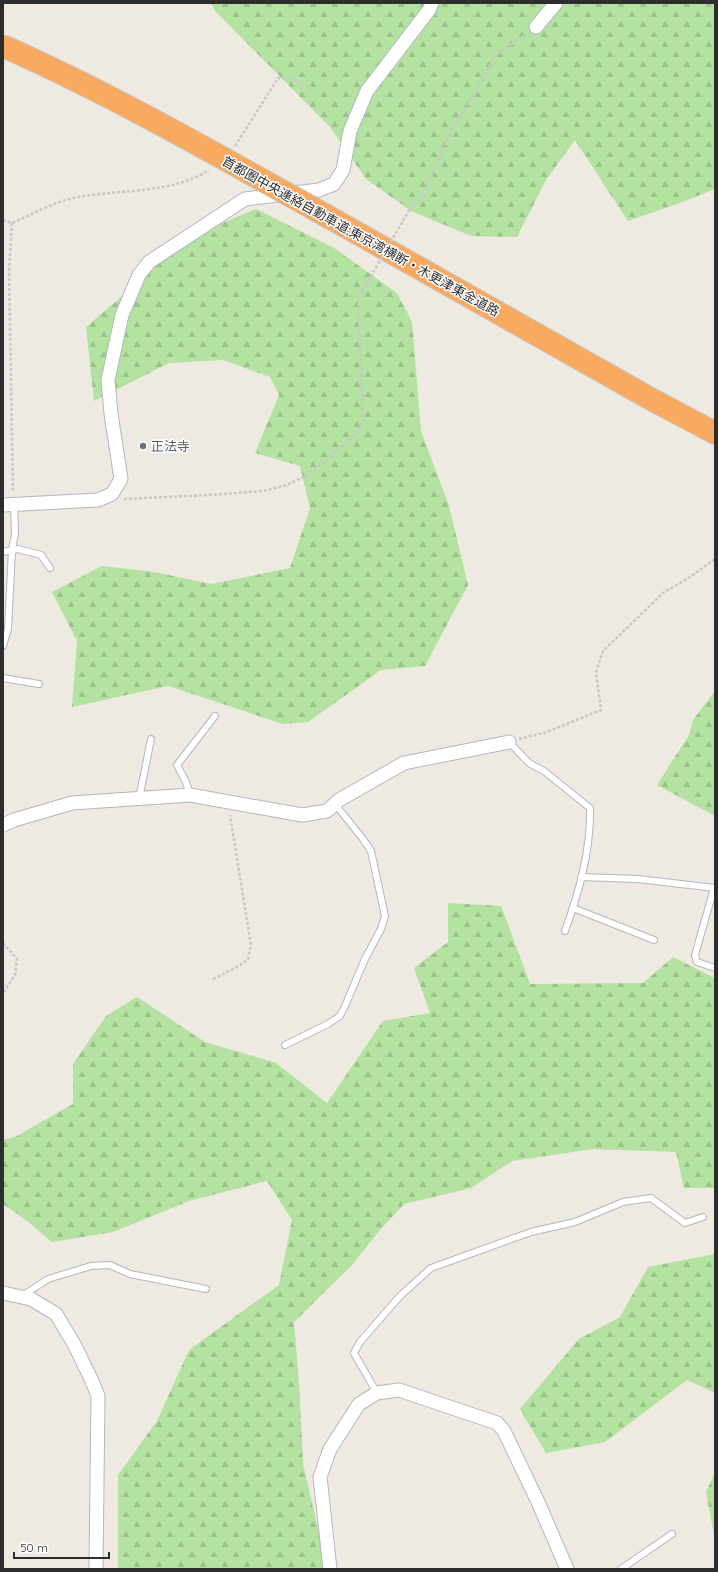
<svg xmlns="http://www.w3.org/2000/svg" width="718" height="1572" viewBox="0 0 718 1572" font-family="Quicksand,'Noto Sans JP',sans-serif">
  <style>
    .forest { fill: url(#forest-firs) }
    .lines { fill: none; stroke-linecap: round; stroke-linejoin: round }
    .service-casing { stroke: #b4b6c0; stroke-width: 8 }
    .minor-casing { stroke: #b4b6c0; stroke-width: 15 }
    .motorway-casing { stroke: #c8c8c8; stroke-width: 24 }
    .path { stroke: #c8c8c8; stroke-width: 2.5; stroke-dasharray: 3 2; stroke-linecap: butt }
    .service { stroke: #fff; stroke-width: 6 }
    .minor { stroke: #fff; stroke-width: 13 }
    .motorway { stroke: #f9a960; stroke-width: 22 }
    .motorway-bridge-casing { stroke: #c8c8c8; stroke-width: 24; stroke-linecap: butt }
    .path-bridge { stroke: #c8c8c8; stroke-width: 2.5; stroke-dasharray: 3 2; stroke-linecap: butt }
    .motorway-bridge { stroke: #f9a960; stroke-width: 22 }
    .worship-dot { fill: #6b7280; stroke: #fff; stroke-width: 1.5 }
    .labels { text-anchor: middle; stroke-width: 3; stroke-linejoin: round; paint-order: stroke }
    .street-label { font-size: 13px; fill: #2d2d2d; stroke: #fff }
    .worship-label { font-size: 13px; fill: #5b616d; stroke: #fff; text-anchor: start }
  </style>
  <defs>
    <pattern id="forest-firs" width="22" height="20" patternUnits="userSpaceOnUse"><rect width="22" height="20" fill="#b4e2a0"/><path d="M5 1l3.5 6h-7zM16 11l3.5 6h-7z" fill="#9bc28a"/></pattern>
  </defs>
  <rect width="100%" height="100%" fill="#eee9e1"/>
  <!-- forest -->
  <g class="forest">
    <path d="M211,3H715V189L677,204L628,221L575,140L546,180L517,237L471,236L411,211L366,179L330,127L215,11Z"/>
    <path d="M256,209L334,248L397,293L412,322L421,431L449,506L468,585L425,666L381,670L308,722L283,724L168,686L72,707L77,641L52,592L102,566L154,572L211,584L290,568L310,508L300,466L255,453L279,395L270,377L223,360L169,363L94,401L86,327L140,281L167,246Z"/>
    <path d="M715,691V816L657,785L689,735L693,720Z"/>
    <path d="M448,903L501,906L530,984L643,983L673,957L715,978V1188H684L676,1152L593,1149L512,1161L471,1188L404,1204L380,1230L352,1265L294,1322L299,1382L303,1464L326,1563L323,1569H118V1475L157,1421L189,1350L279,1285L292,1220L267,1181L189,1201L113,1232L52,1242L27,1221L3,1204V1140L15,1137L73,1104V1064L106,1016L137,997L205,1042L276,1063L327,1103L383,1021L430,1013L414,968L448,942Z"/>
    <path d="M715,1254V1393L687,1380L605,1442L546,1453L520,1409L579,1339L620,1317L648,1267Z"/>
    <path d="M715,1472V1540L706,1492Z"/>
  </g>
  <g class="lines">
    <!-- service casing -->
    <g class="service-casing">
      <g id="service">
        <path d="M3,552L18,549L41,555L50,568"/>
        <path d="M3,646L8,629L12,550L15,533L14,505"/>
        <path d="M3,678L39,684"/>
        <path d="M509,742L529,763L544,771L590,808C591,850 579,892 565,931"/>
        <path d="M190,795L186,782L177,765L215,716"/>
        <path d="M139,799L151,739"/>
        <path d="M581,877L638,879L715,888"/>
        <path d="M714,888L695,955L697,962L715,968"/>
        <path d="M573,908L654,940"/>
        <path d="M285,1045L328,1024L340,1016L345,1006L365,959L381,929L385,916L371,851L363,839L335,804"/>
        <path d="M22,1296L48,1279L91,1266L110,1265L130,1274L206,1289"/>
        <path d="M377,1393L354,1353L360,1342L400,1296L431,1268L531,1232L575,1222L623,1202L651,1198L685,1223L703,1217"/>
        <path d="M621,1569L672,1534"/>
      </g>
    </g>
    <!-- minor casing -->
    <g class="minor-casing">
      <g id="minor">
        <path d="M536,27L556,3"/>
        <path d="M3,505L98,500L112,494L121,479L111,414L108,380L122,315L139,275L149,262L245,199L319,190L334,184L343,170L350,131L367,91L429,10L432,3"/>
        <path d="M3,825L14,820L72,803L190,795L302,815L327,811L339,800L404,763L509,742"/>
        <path d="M3,1293L31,1299L56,1314L74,1344L92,1381L98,1396L96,1569"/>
        <path d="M330,1569L320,1477L330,1449L359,1404L377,1393L399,1390L497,1423L504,1431L538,1502L567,1569"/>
      </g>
    </g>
    <!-- motorway casing -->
    <g class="motorway-casing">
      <path id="motorway" d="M343,225L649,398L715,433"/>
    </g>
    <!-- path -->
    <g class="path">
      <path d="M235,146L278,78L291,79L312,88"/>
      <path d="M3,220L12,223C31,215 50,204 69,199C115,188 168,196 209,170"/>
      <path d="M403,221L413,203L417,204L435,170L449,136L496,55L526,34"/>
      <path d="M12,223L9,270L13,492"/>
      <path d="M124,499L209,495L263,491L287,485L305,476L326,460L358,432L363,421L358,298L368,281"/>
      <path d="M519,739L547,732L601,710L596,672L603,651L663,593L690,577L715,559"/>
      <path d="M3,943L17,959L15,975L3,993"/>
      <path d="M213,979L239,966L248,959L251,945L230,815"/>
    </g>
    <!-- service -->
    <use href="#service" class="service"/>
    <!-- minor -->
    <use href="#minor" class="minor"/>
    <!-- motorway -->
    <use href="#motorway" class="motorway"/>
    <!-- motorway-bridge casing -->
    <g class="motorway-bridge-casing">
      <path id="motorway-bridge" d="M3,46C120,98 231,163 343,225"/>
    </g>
    <!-- path-bridge -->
    <path class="path-bridge" d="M368,281L403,221"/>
    <!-- motorway-bridge -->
    <use href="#motorway-bridge" class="motorway-bridge"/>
  </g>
  <!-- markers -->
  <circle class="worship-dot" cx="143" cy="446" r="4"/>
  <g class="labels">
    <!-- street labels -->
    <g class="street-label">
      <text transform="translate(361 236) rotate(29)" y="5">首都圏中央連絡自動車道;東京湾横断・木更津東金道路</text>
    </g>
    <!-- worship labels -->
    <g class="worship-label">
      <text x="151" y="451">正法寺</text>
    </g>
  </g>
  <!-- border -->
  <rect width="718" height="1572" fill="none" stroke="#2d2d2d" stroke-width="8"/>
  <!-- scale -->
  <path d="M14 1552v6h95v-6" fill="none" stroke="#2d2d2d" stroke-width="2"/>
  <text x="20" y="1552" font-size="12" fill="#2d2d2d" stroke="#ffffff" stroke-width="3" paint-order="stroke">50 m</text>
</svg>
